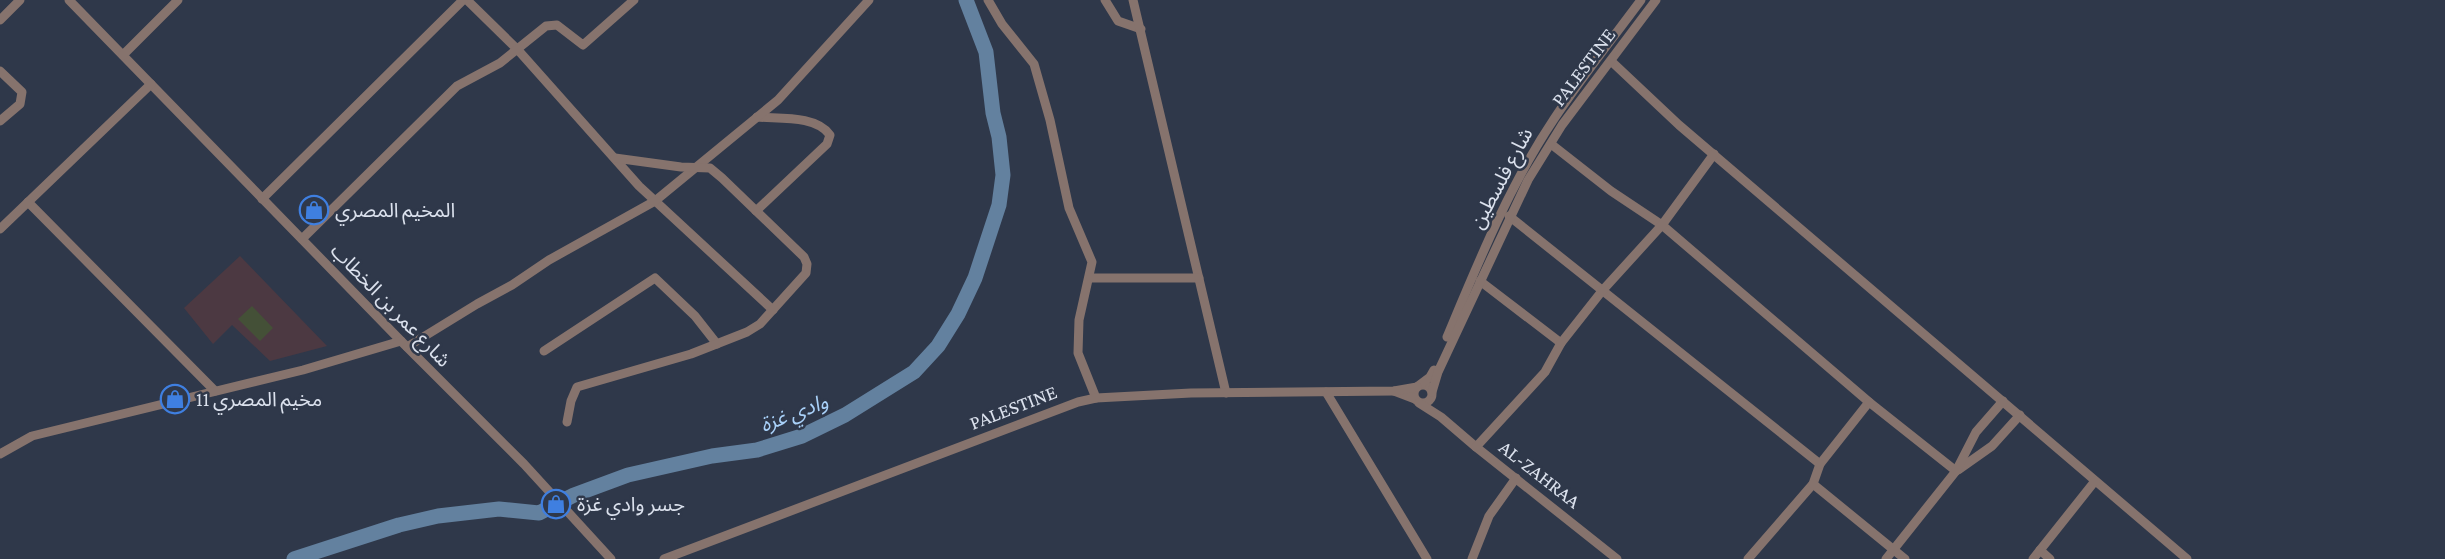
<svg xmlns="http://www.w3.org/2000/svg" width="2445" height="559" viewBox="0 0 2445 559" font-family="'Crimson Pro','Noto Sans Arabic',serif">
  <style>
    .education { fill: #4c3942 }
    .green { fill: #445037 }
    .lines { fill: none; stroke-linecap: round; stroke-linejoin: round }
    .river { stroke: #63819f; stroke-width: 15 }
    .minor { stroke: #86736d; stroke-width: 9 }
    .labels { text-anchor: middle; stroke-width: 5; stroke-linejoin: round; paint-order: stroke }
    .street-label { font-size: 20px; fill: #dbe1ed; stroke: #2f384a }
    .poi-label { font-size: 20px; fill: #dbe1ed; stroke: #2f384a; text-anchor: start }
    .water-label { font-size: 21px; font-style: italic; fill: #a9d1f9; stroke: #2f384a }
  </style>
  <rect width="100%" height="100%" fill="#2f384a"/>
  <!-- education -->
  <path class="education" d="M240,256L327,346L270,361L232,325L213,344L184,308Z"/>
  <!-- green -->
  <path class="green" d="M252,306L273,328L260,341L238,319Z"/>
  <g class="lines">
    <!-- river -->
    <path class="river" d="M294,559L399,525L438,516L499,509L539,513L574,495L628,475L712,456L757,450L802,436L845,415L914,372L938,346L958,314L975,278L999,205L1003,175L999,137L993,113L986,52L966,0"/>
    <!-- minor -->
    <g class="minor">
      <path d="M69,0L401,341L524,464L611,559"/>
      <path d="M467,0L518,50L639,186L773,310"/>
      <path d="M988,0L1002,24L1034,64L1050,120L1069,208L1092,262L1079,320L1078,353L1096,398"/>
      <path d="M1105,0L1118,21L1141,29"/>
      <path d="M1133,0L1226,393"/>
      <path d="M0,20L20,0"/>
      <path d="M123,55L178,0"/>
      <path d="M1611,61L1679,125L2187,559"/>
      <path d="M0,71L22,92L20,104L0,121"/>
      <path d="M1551,144L1611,191L1662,225L1869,402L1820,464L1813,484L1748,559"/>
      <path d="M262,199L463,0"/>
      <path d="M28,202L215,391"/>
      <path d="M756,211L827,144L830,135C816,115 779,119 757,117"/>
      <path d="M1509,216L1820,464"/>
      <path d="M0,229L151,84"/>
      <path d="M302,239L457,86L500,63L546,26L557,25L583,45L634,0"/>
      <path d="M1091,278H1199"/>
      <path d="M1480,281L1561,343"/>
      <path d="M1447,337C1478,263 1509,186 1554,119C1581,78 1612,39 1641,0"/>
      <path d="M407,347L477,304L512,285L549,260L655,201L778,100L869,0"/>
      <path d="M544,351L655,278L695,316L717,344"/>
      <circle cx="1423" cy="394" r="9"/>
      <path d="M1418,386L1430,377L1434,370"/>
      <path d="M1394,391L1415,399"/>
      <path d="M1326,392L1427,559"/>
      <path d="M1432,392L1438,372L1528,180L1562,125L1656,0"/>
      <path d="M1869,402L1956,471"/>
      <path d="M1419,403L1441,417L1476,447L1617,559"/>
      <path d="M567,422L571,401L577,387L691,354L747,332L760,324L806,273L807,264L804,257L722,178L710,168L681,167L615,158"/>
      <path d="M1476,447L1545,372L1561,343L1602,291L1662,225L1714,154"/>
      <path d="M0,454L32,436L303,370L401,341"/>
      <path d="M1958,470L1992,446L2020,415"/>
      <path d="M1813,484L1905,559"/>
      <path d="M2040,550L2050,559"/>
      <path d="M664,559L1078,402L1096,398L1191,393L1394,391L1417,387"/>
      <path d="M1472,559L1489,516L1516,478"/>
      <path d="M1886,559L1956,471L1976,432L2003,401"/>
      <path d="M2033,559L2095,481"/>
    </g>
  </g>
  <!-- icons -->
  <defs>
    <g id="shop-ring" transform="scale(1.5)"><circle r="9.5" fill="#2f384a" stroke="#3f7fe0" stroke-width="1.5"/><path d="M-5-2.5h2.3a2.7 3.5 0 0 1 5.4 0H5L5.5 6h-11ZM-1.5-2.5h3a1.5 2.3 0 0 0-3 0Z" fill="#3f7fe0"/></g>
  </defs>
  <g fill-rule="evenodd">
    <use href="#shop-ring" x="314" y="210"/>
    <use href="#shop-ring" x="175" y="399"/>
    <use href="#shop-ring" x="556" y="504"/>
  </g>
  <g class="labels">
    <!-- street labels -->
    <g class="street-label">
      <text transform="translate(1583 67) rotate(-53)" y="7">PALESTINE</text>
      <text transform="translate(1501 178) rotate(-62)" y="7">شارع فلسطين</text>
      <text transform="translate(391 305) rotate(46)" y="7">شارع عمر بن الخطاب</text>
      <text transform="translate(1013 407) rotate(-21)" y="7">PALESTINE</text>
      <text transform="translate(1540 474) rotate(38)" y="7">AL-ZAHRAA</text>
    </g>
    <!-- poi labels -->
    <g class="poi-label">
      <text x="335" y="217">المخيم المصري</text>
      <text x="196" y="406">مخيم المصري 11</text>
      <text x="577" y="511">جسر وادي غزة</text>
    </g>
    <!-- water labels -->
    <g class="water-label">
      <text transform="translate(794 413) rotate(-21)" y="7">وادي غزة</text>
    </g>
  </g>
</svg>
